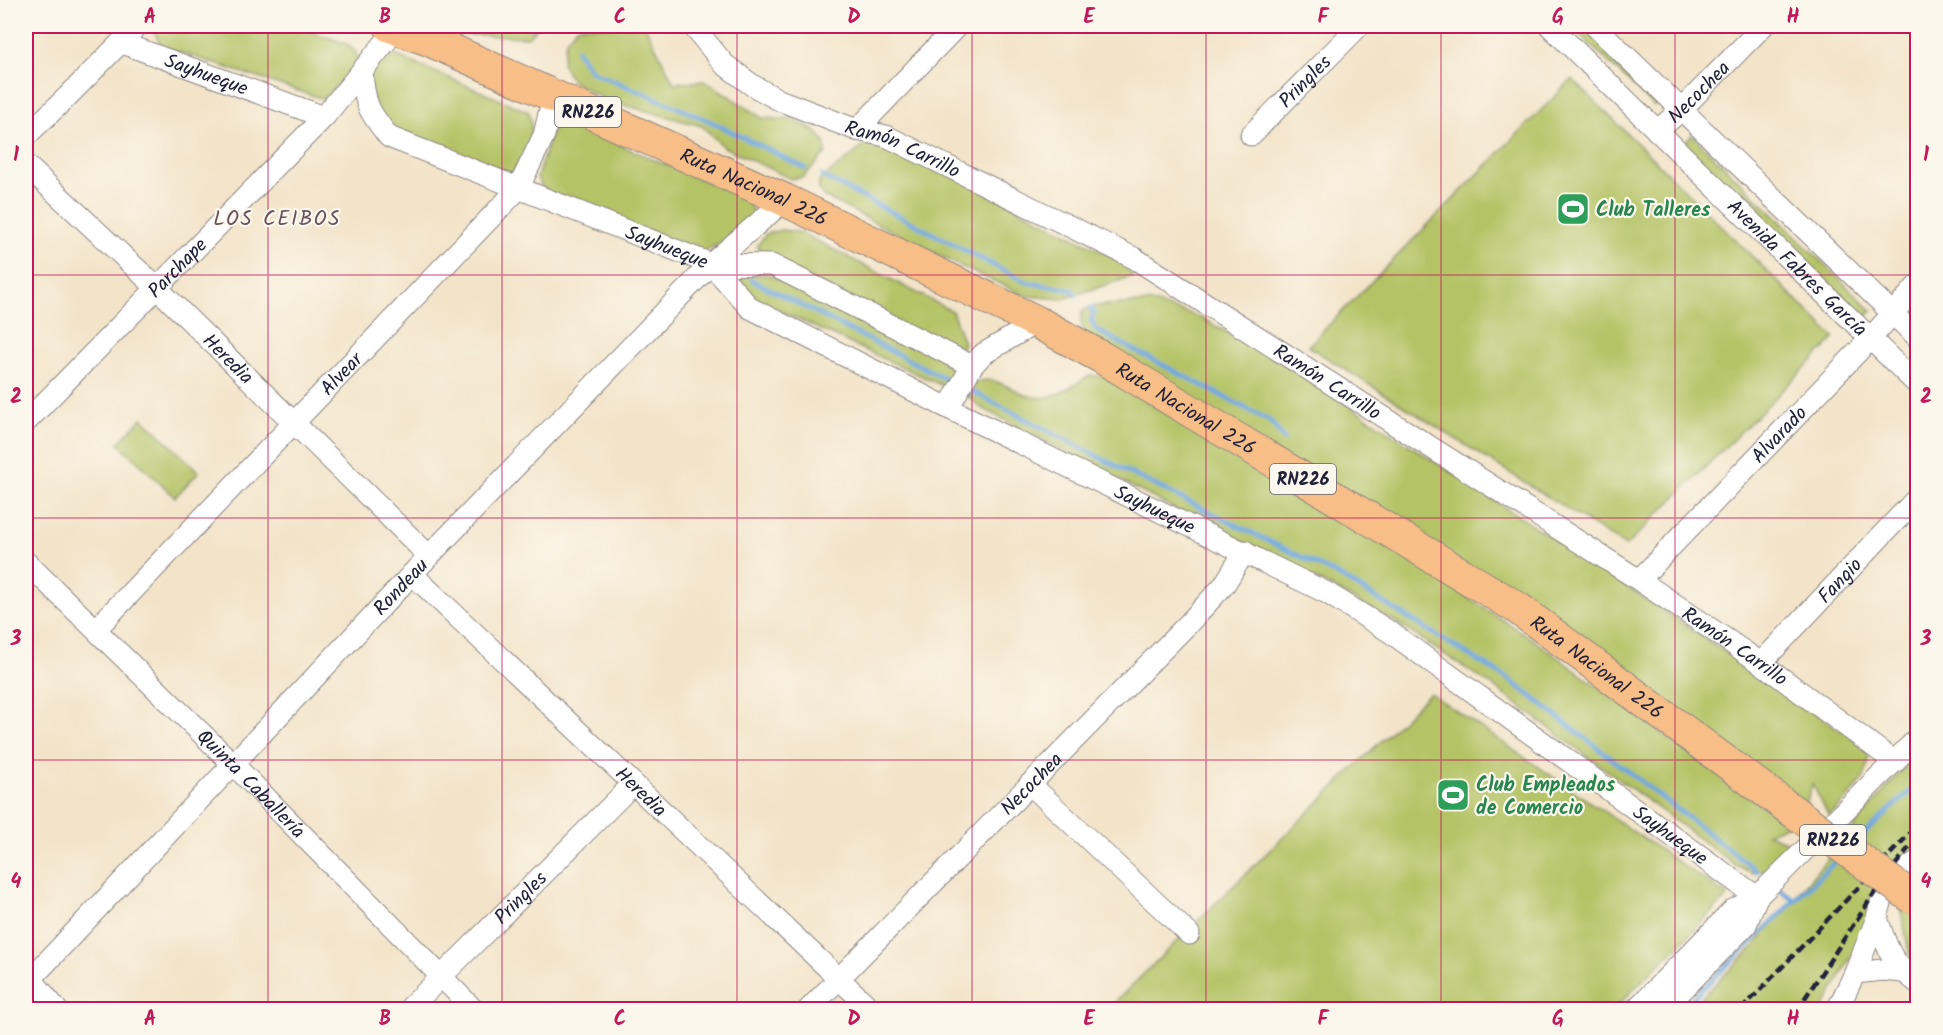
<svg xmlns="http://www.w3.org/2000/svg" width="1943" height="1035" viewBox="0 0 1943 1035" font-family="Kalam,sans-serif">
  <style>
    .green { fill: #b4c365; stroke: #6b7250; stroke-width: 1.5 }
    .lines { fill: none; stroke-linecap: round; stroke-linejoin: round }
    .stream { stroke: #6fa7de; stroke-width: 5 }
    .minor-casing { stroke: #8a8382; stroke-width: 23 }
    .highway-casing { stroke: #8a8382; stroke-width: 34 }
    .minor { stroke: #fff; stroke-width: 21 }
    .highway { stroke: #f7be87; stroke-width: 32 }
    .rail { stroke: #22223b; stroke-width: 4.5; stroke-dasharray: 9 4.5; stroke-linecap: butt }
    .highway-bridge-casing { stroke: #8a8382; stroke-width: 34; stroke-linecap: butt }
    .highway-bridge { stroke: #f7be87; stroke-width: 32 }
    .grid { fill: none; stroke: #c2185b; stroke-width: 1.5; stroke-opacity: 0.55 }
    .labels { text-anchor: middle; stroke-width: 4.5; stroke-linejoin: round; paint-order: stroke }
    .shield { fill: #fbf7ec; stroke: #636270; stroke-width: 1.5 }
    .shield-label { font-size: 18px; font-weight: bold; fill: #22223b }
    .street-label { font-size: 20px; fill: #22223b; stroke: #fbf7ec }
    .leisure-label { font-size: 20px; font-weight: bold; fill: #27864d; stroke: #fbf7ec; text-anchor: start }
    .neighbourhood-label { font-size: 21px; letter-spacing: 1.5px; fill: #69515e; stroke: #fbf7ec }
    .neatline { fill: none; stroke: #c2185b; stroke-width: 2 }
    .grid-label { font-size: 20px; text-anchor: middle; font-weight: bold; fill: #c2185b }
  </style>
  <rect width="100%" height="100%" fill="#fbf7ec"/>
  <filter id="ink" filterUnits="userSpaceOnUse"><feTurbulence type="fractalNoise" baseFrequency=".0167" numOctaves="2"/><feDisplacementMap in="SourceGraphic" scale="12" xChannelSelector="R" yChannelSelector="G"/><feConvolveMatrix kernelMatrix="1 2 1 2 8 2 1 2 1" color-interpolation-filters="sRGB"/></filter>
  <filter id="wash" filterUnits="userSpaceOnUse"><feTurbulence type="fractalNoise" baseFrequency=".008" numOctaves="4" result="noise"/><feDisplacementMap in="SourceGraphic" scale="24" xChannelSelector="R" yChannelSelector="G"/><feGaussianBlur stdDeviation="1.35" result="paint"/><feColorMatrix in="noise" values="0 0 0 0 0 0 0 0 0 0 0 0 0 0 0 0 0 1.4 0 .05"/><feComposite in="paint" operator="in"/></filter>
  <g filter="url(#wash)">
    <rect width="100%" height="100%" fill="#f3e4c9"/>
    <!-- green -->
    <g class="green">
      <path d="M158,26H296L347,44L356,53L359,64L323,99L161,46L154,31Z"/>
      <path d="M433,26H538L528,37L455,34Z"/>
      <path d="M578,26H645L674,83L706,81L762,118L795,120L815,131L825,142L826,153L803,177L791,179L724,147L702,126L605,100L572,81L562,63L566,40Z"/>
      <path d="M1571,26H1587L1662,98L1654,106Z"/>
      <path d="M395,55L529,112C536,134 524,166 504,178L401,137L373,108L369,73L378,62Z"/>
      <path d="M1572,79L1835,338L1626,546L1308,346Z"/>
      <path d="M562,121L748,199L754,215L723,242L699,254L546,195L537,177L553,128Z"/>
      <path d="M1692,135L1872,311L1864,319L1684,143Z"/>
      <path d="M869,142H889L1122,262L1133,276L1063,299L1027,296L964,268L823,196L819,189V181Z"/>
      <path d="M781,230L800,232L952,311L964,343L959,353L763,256L757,246L766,234Z"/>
      <path d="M730,274L769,275L963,365L952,390L756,300Z"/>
      <path d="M1150,302L1197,316L1288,366L1681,622L1868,749C1873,779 1849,797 1829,816L1812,784L1806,805L1084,332L1081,322L1082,311L1096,306Z"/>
      <path d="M1089,376H1103L1343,516L1535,641L1788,825L1767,834L1796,845L1767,869L1753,873L1735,865L1490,684L1394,621L1288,564L1161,502L980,407L969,397L973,383C1001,371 1018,402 1047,397C1061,395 1077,383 1089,376Z"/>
      <path d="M142,418L199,472L175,497L118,443Z"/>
      <path d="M1430,693L1728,896L1614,1009L1107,1010Z"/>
      <path d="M1917,752V850L1910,853L1901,864L1823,1009L1689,1010L1754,946Z"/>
      <path d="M1900,906L1917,918V966L1911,962Z"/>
    </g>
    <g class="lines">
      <!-- stream -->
      <g class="stream">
        <path d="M532,26L533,27"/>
        <path d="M577,50L591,71L714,123L805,168"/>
        <path d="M822,176L1026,282L1072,290L1076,295"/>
        <path d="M752,280L952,382"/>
        <path d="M1090,308L1094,312L1091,320L1096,330L1270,421L1284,439"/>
        <path d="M969,390L1130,473L1338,575L1510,680L1757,871"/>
        <path d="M1853,844L1918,784"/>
        <path d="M1781,890L1795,900"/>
        <path d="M1680,1010L1840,857"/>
      </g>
    </g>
  </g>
  <g filter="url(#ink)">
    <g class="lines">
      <!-- minor casing -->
      <g class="minor-casing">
        <g id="minor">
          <path id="s1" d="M693,26L724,64L752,85L779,100L857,130L886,136L1134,258L1639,580L1761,663L1895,762"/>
          <path id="s2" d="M1550,26L1918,385"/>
          <path d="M1595,26L1918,338"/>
          <path id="s3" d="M122,43L324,117"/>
          <path id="s4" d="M362,71C364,104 369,112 389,137L711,264L750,308L948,408L1327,593L1390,632L1757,897"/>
          <path d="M857,130L957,26"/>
          <path id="s5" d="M1657,131L1681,110L1763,26"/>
          <path id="s6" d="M1251,135L1359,26"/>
          <path d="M26,136L66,98L137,26"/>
          <path id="s7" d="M26,165L157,288L429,556"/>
          <path d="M711,264L772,265L972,366"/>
          <path d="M948,408L972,366L983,354L1037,322"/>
          <path id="s8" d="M26,422L324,117L397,28"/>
          <path id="s9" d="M26,562L233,764L474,1010"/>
          <path id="s10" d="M412,574L872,1010"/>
          <path id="s11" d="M1639,580L1870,339L1918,285"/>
          <path id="s12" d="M96,629L518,189L544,135L553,97"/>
          <path id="s13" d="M1761,663L1918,497"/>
          <path d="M1030,784L1189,934"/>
          <path d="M1877,918C1887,947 1891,964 1918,983"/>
          <path d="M26,973L57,1010"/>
          <path d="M1855,973L1883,970L1902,972"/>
          <path id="s14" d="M26,984L429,556L711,264L785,200"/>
          <path id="s15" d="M408,1010L633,784"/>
          <path id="s16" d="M808,1010L1189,623L1224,585L1245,551"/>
          <path d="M1635,1010L1733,910L1757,897L1918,738"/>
          <path d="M1663,1010L1746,925L1757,897"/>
          <path d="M1837,1010L1855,973L1877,918L1883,895L1892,879L1918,861"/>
        </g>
      </g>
      <!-- highway casing -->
      <g class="highway-casing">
        <g id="highway">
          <path id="s17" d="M390,26L429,40L785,200L1037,322L1101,357L1516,607L1790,809"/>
        </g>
      </g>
      <!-- minor -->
      <use href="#minor" class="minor"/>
      <!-- highway -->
      <use href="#highway" class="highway"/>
      <!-- rail -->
      <g class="rail">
        <path d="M1741,1010L1918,825"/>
        <path d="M1797,1010L1879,886L1918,836"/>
      </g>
      <!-- highway-bridge casing -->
      <g class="highway-bridge-casing">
        <path id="highway-bridge" d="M1790,809L1913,898"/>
      </g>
      <!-- highway-bridge -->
      <use href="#highway-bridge" class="highway-bridge"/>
    </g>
  </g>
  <!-- grid -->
  <path class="grid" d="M268,26V1010M502,26V1010M737,26V1010M972,26V1010M1206,26V1010M1441,26V1010M1675,26V1010M26,275H1918M26,518H1918M26,760H1918"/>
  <!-- icons -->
  <defs>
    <g id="stadium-square" transform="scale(1.725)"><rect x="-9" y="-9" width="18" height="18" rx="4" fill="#2e9e5b" stroke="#fbf7ec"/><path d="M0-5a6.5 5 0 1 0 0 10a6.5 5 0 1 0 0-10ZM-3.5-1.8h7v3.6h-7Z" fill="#fff"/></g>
  </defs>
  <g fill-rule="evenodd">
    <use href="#stadium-square" x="1573" y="209"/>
    <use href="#stadium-square" x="1453" y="795"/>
  </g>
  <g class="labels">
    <!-- shield labels -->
    <g class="shield">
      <rect x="555" y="97" width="66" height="30" rx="4.5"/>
      <rect x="1270" y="464" width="66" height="30" rx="4.5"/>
      <rect x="1800" y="825" width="66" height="30" rx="4.5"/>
    </g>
    <g class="shield-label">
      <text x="588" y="118">RN226</text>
      <text x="1303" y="485">RN226</text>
      <text x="1833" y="846">RN226</text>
    </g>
    <!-- street labels -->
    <g class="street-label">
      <text dy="7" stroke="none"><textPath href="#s3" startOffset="90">Sayhueque</textPath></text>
      <text dy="7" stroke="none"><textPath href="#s6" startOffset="76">Pringles</textPath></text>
      <text dy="7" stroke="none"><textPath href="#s5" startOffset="57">Necochea</textPath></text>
      <text dy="7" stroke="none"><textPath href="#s1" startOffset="248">Ramón Carrillo</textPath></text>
      <text dy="7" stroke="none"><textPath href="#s17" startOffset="398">Ruta Nacional 226</textPath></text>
      <text dy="7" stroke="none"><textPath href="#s4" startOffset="372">Sayhueque</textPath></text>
      <text dy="7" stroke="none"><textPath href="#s8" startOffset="216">Parchape</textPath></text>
      <text dy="7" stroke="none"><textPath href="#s2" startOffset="346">Avenida Fabres García</textPath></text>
      <text dy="7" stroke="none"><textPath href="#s7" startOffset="280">Heredia</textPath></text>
      <text dy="7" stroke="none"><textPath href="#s12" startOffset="354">Alvear</textPath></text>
      <text dy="7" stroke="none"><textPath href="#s1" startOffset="734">Ramón Carrillo</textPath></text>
      <text dy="7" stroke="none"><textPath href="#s17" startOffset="884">Ruta Nacional 226</textPath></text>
      <text dy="7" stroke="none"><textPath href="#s11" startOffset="202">Alvarado</textPath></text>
      <text dy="7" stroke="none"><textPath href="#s4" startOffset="930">Sayhueque</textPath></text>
      <text dy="7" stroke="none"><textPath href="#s13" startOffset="114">Fangio</textPath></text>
      <text dy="7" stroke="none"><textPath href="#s14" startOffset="546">Rondeau</textPath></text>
      <text dy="7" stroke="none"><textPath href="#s1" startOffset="1220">Ramón Carrillo</textPath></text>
      <text dy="7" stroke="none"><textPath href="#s17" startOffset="1370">Ruta Nacional 226</textPath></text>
      <text dy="7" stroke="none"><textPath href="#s9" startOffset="316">Quinta Caballería</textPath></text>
      <text dy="7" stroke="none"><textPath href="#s16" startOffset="318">Necochea</textPath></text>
      <text dy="7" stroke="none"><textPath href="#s10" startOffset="316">Heredia</textPath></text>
      <text dy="7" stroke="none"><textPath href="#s4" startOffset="1542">Sayhueque</textPath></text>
      <text dy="7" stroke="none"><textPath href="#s15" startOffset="159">Pringles</textPath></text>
    </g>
    <!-- leisure labels -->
    <g class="leisure-label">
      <text x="1596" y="216">Club Talleres</text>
      <text x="1476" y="791">Club Empleados<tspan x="1476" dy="23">de Comercio</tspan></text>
    </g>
    <!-- neighbourhood labels -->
    <g class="neighbourhood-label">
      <text x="277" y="225">LOS CEIBOS</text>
    </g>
  </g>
  <!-- margin -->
  <rect width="1943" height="1035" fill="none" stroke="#fbf7ec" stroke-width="66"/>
  <rect x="33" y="33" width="1877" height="969" class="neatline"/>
  <g class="grid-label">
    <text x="150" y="23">A</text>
    <text x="385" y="23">B</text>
    <text x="620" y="23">C</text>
    <text x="854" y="23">D</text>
    <text x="1089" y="23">E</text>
    <text x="1323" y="23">F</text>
    <text x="1558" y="23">G</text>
    <text x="1793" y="23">H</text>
    <text x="16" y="161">1</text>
    <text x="1926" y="161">1</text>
    <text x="16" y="403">2</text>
    <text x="1926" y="403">2</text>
    <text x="16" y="645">3</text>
    <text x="1926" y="645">3</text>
    <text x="16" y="888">4</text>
    <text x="1926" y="888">4</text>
    <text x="150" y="1025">A</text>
    <text x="385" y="1025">B</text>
    <text x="620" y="1025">C</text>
    <text x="854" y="1025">D</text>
    <text x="1089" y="1025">E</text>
    <text x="1323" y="1025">F</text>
    <text x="1558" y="1025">G</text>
    <text x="1793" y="1025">H</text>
  </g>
</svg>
